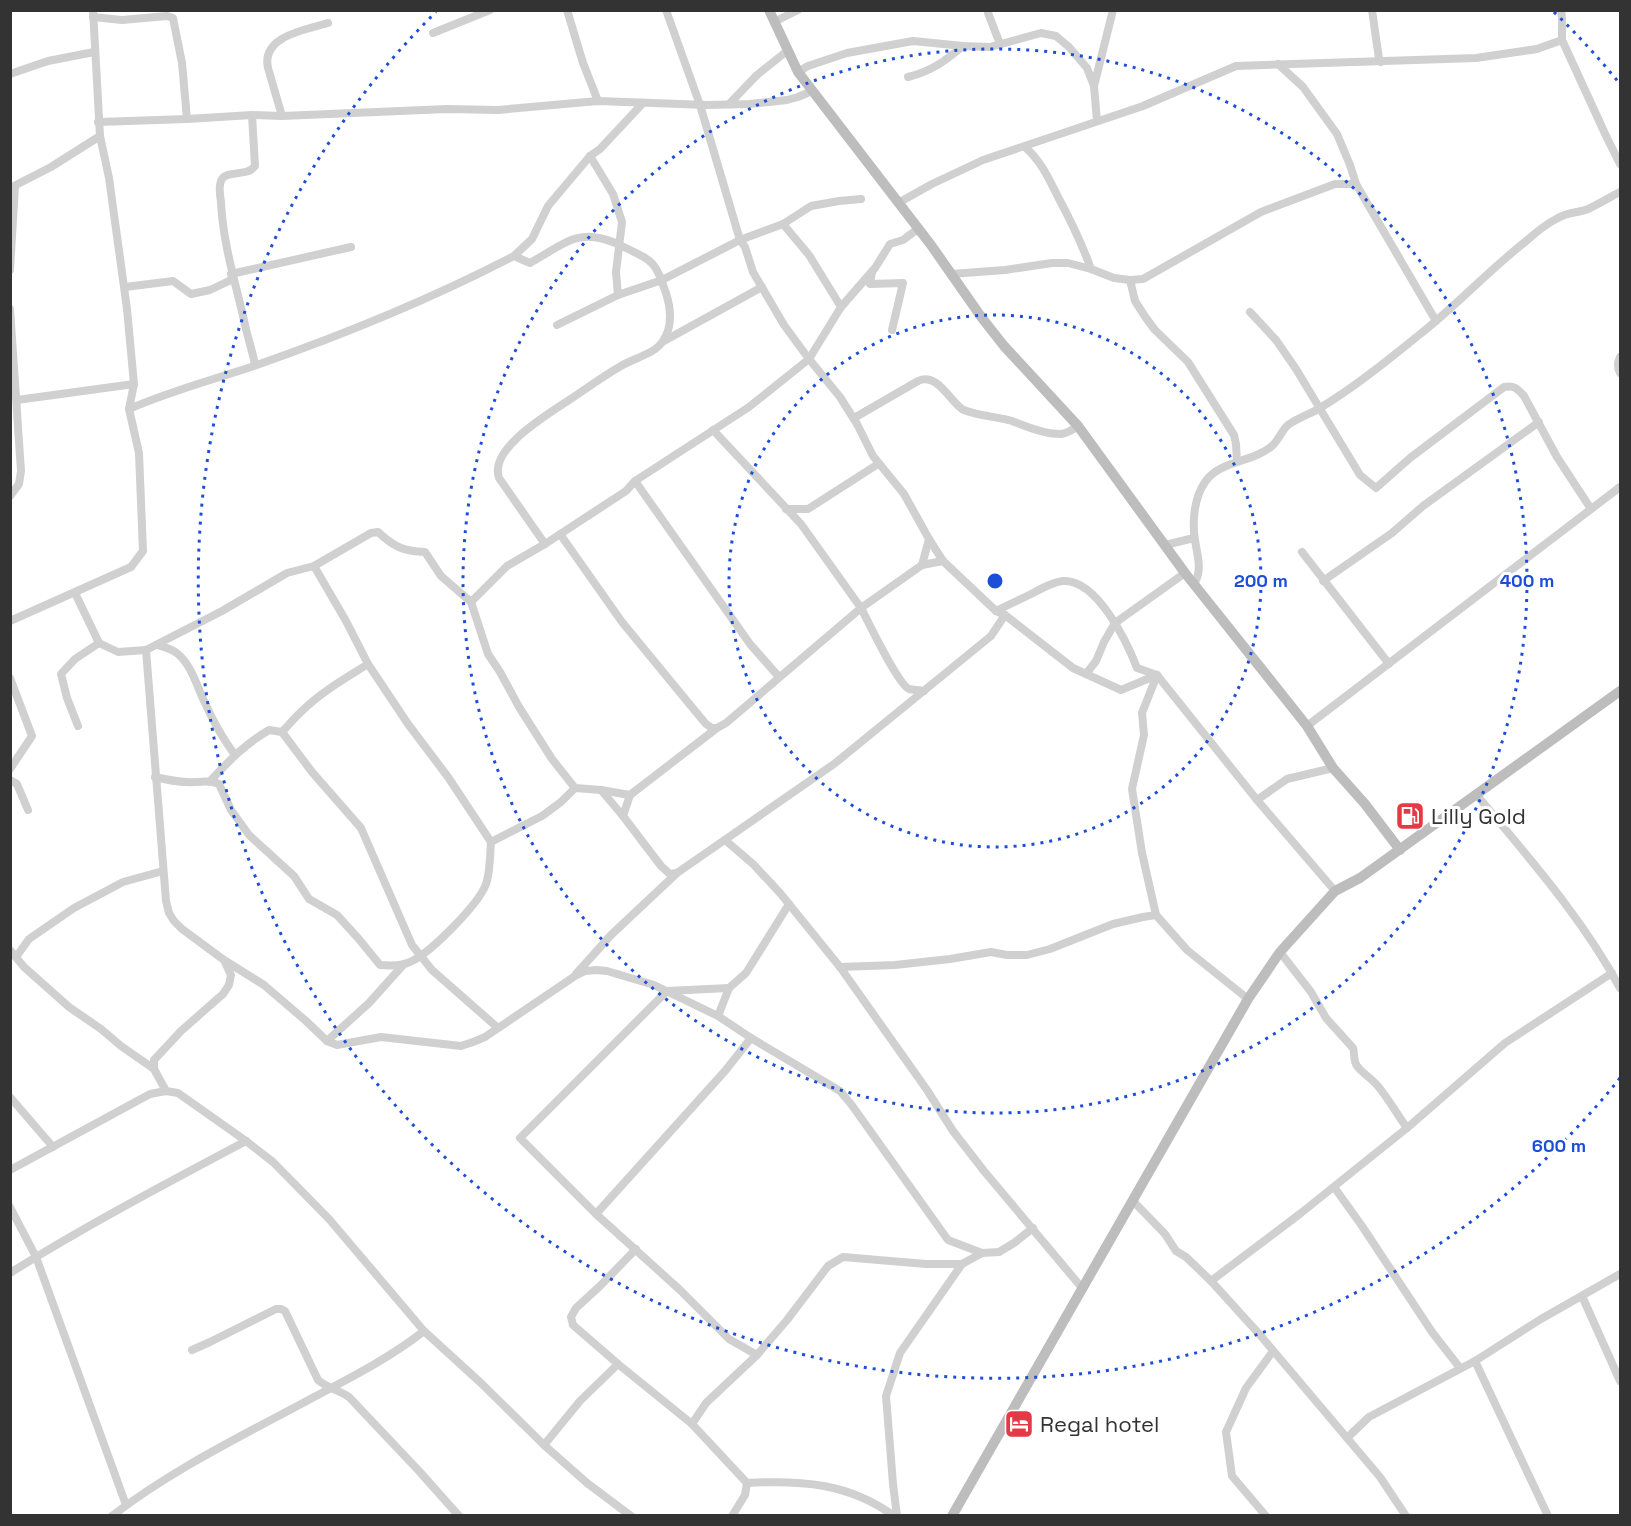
<svg xmlns="http://www.w3.org/2000/svg" width="1631" height="1526" viewBox="0 0 1631 1526" font-family="'Space Grotesk',sans-serif">
  <style>
    .lines { fill: none; stroke-linecap: round; stroke-linejoin: round }
    .street { stroke: #d0d0d0; stroke-width: 8 }
    .secondary { stroke: #bdbdbd; stroke-width: 10 }
    .ring { fill: none; stroke: #1d4ed8; stroke-width: 3; stroke-dasharray: 3 6 }
    .labels { text-anchor: middle; stroke-width: 6; stroke-linejoin: round; paint-order: stroke }
    .poi-label { font-size: 22px; fill: #333; stroke: #fff; text-anchor: start }
    .centre { fill: #1d4ed8; stroke: #fff; stroke-width: 3 }
    .ring-label { font-size: 18px; text-anchor: middle; font-weight: bold; fill: #1d4ed8; stroke: #fff; stroke-width: 6; stroke-linejoin: round; paint-order: stroke }
  </style>
  <rect width="100%" height="100%" fill="#fff"/>
  <g class="lines">
    <!-- street -->
    <g class="street">
      <path d="M567,10L583,63L598,101"/>
      <path d="M666,10L700,105L740,240L745,247L753,272L784,325L809,359L840,397L857,424L873,456L904,494L929,539L943,561L996,611L1005,615L1073,668L1121,690L1157,675"/>
      <path d="M989,10L988,13L1000,44"/>
      <path d="M1372,10L1379,59L1381,62"/>
      <path d="M1561,10L1562,18V40L1607,138L1620,164"/>
      <path d="M93,17L122,20L167,16L173,18L182,63L187,119"/>
      <path d="M774,22L798,10"/>
      <path d="M433,33L490,10"/>
      <path d="M1278,64L1303,87L1337,134L1350,165L1356,184L1436,321"/>
      <path d="M798,72L808,66L847,53L913,41L963,46L990,47L1041,33L1056,36L1069,47L1087,68L1094,86"/>
      <path d="M10,74L48,61L94,52"/>
      <path d="M908,77C932,71 945,61 963,46"/>
      <path d="M729,104L757,75L787,51"/>
      <path d="M252,115L255,166C247,177 228,170 222,179C218,185 220,196 221,202C223,246 237,287 246,329C249,342 253,353 255,365"/>
      <path d="M282,116L268,68C261,36 305,30 328,23"/>
      <path d="M1097,121L1094,86L1113,10"/>
      <path d="M98,122L187,119L252,115L282,116L447,109L498,110L598,101L707,105L749,104L787,100L798,97L812,91"/>
      <path d="M1025,147C1041,161 1049,179 1058,197C1071,221 1082,244 1091,269"/>
      <path d="M590,156L613,194L622,222L616,272L618,295"/>
      <path d="M10,188L51,167L100,136"/>
      <path d="M898,203L932,184L983,160L1143,106L1236,66L1476,58L1537,49L1562,40"/>
      <path d="M783,224L811,206L839,201L861,199"/>
      <path d="M514,256L530,263C543,256 561,243 574,239C591,233 611,240 626,248C655,262 655,262 666,293C671,309 673,326 663,341C655,354 634,358 621,366C605,375 590,386 575,396C554,411 488,447 499,478L545,544L626,491L635,481L749,407L809,359L841,307L809,255L783,224L740,240L662,280L618,295L557,325"/>
      <path d="M10,270L15,186"/>
      <path d="M872,272L870,284L903,283L892,330"/>
      <path d="M231,274L351,247"/>
      <path d="M951,274L1005,270L1052,263H1068L1091,269L1114,278L1130,280L1143,279L1261,212L1335,184H1356"/>
      <path d="M1130,280L1135,301L1146,318L1155,330L1188,362L1234,435L1236,444L1237,462"/>
      <path d="M125,287L173,281L191,294L210,290L233,279"/>
      <path d="M841,307L875,268L890,244L903,240L919,228"/>
      <path d="M10,309L21,471L19,484L10,496"/>
      <path d="M1250,312L1276,340L1296,369L1360,475L1376,488L1410,458L1504,387C1514,385 1517,388 1524,396L1557,457L1591,509"/>
      <path d="M664,341L762,287"/>
      <path d="M1620,357C1617,363 1617,367 1620,373"/>
      <path d="M17,400L134,384"/>
      <path d="M129,409C170,391 212,380 254,366C343,335 431,299 514,256L532,239L548,206L590,156L600,149L643,103"/>
      <path d="M854,418L918,381C937,372 949,400 962,409C972,415 999,417 1012,421C1028,427 1044,434 1061,434C1068,433 1073,429 1078,426"/>
      <path d="M635,481L750,644L779,677"/>
      <path d="M786,509H808L878,464"/>
      <path d="M560,534L622,622L691,706L706,724L712,728H717L726,723L861,608L801,524L713,430"/>
      <path d="M1165,545L1194,538"/>
      <path d="M1302,552L1389,664"/>
      <path d="M922,565L943,561"/>
      <path d="M314,566L346,621L368,664"/>
      <path d="M1323,581L1392,533L1423,506L1539,422"/>
      <path d="M1194,584C1203,570 1197,555 1195,540C1192,522 1194,498 1205,482C1220,460 1252,463 1272,446C1279,440 1281,431 1288,425C1298,418 1310,414 1320,408C1355,387 1388,360 1419,335C1456,306 1488,271 1525,242C1535,233 1546,224 1558,218C1568,212 1578,213 1588,209C1599,204 1610,197 1620,192"/>
      <path d="M75,593L99,643L118,652L146,650"/>
      <path d="M471,602L507,566L545,544"/>
      <path d="M996,611C1008,605 1021,599 1033,593C1043,588 1052,582 1063,581C1097,579 1127,642 1137,668L1157,675L1257,800L1335,891"/>
      <path d="M10,621L131,567L143,551L139,453L129,409L134,384L127,309L109,178L100,136L93,10"/>
      <path d="M157,645C164,647 172,649 178,654C192,666 197,687 205,703C213,721 223,739 235,755"/>
      <path d="M1086,674L1096,661L1104,642L1115,623L1185,573"/>
      <path d="M1157,675L1142,713L1144,735L1132,789L1142,853L1156,915L1187,950L1248,999"/>
      <path d="M10,678L32,736L10,769"/>
      <path d="M924,691C919,690 913,690 909,689C897,683 869,623 861,608L922,565L929,539"/>
      <path d="M78,726L67,698L61,674L75,659L99,643"/>
      <path d="M1307,726L1620,487"/>
      <path d="M282,732C289,725 295,717 302,711C321,692 346,678 368,664L408,724L448,777L491,842"/>
      <path d="M155,777C168,780 181,783 195,782C204,782 210,780 219,784L231,810L249,835L294,876L309,899L337,915L358,938L380,965C391,966 403,966 412,961C431,952 479,904 486,884C490,873 490,855 491,842L542,816L561,802L575,788L601,790L630,795L717,728"/>
      <path d="M10,780L17,784L28,810"/>
      <path d="M211,780C231,759 244,745 269,730L282,732L312,772L361,828L412,945L432,970L498,1028"/>
      <path d="M575,788L552,759L519,707L500,672L488,654L471,602L441,576L425,552C403,551 394,547 378,532L371,533L314,566L287,573L222,611L146,650C153,734 159,817 166,901L169,913L174,921L182,929L224,960L264,985L306,1021L327,1041L337,1045L381,1037L461,1046L473,1042L485,1037L575,976L585,971L596,970L607,971L654,985L718,1016L751,1038L840,1091L851,1104L948,1240L982,1253"/>
      <path d="M601,790L623,816L661,866L670,874L677,873L834,764L991,636L1005,615"/>
      <path d="M1476,794C1527,856 1582,917 1620,988"/>
      <path d="M1257,800L1287,779L1333,768"/>
      <path d="M623,816L630,795"/>
      <path d="M725,840L753,864L780,893L840,967L927,1090L953,1131L984,1171L1082,1288"/>
      <path d="M10,950L24,967L69,1007L101,1029L121,1046L154,1069"/>
      <path d="M1280,952L1311,992L1326,1018L1353,1048C1355,1054 1353,1060 1357,1066C1362,1073 1371,1078 1377,1085C1388,1098 1397,1114 1407,1128"/>
      <path d="M16,957L29,939L74,908L123,882L163,871"/>
      <path d="M840,967L895,965L950,959L991,952L1007,955H1027L1050,949L1113,924L1143,917L1156,915"/>
      <path d="M576,974L611,935L677,873"/>
      <path d="M729,988L667,991L520,1138L596,1214L680,1290L729,1339L757,1355"/>
      <path d="M718,1016L729,988L746,973L789,904"/>
      <path d="M327,1041L369,1003L404,964"/>
      <path d="M166,1091L154,1069V1060L181,1031L223,994L229,985L231,975L225,962"/>
      <path d="M10,1097L53,1147"/>
      <path d="M10,1170L150,1094L166,1091L178,1093L246,1141L273,1162L329,1219L424,1331"/>
      <path d="M1334,1187L1362,1226L1432,1332L1460,1368"/>
      <path d="M1133,1201L1165,1234L1176,1251L1186,1257L1211,1281L1260,1335L1380,1477L1406,1516"/>
      <path d="M10,1207L36,1257L126,1505"/>
      <path d="M596,1214L725,1071L751,1038"/>
      <path d="M636,1249L600,1286L576,1308L571,1317L573,1325L618,1364L692,1424L747,1483L745,1495L732,1516"/>
      <path d="M10,1273C87,1225 167,1183 246,1141"/>
      <path d="M1211,1281L1301,1213L1407,1128L1505,1043L1612,973"/>
      <path d="M1582,1296L1620,1381"/>
      <path d="M192,1350L210,1342L276,1309H281L285,1311L318,1380C327,1388 339,1390 349,1397L419,1471L459,1516"/>
      <path d="M1475,1361L1548,1516"/>
      <path d="M692,1424L706,1403L757,1355L787,1320L828,1266L843,1257L926,1264H962L982,1253L999,1252L1014,1243L1033,1228"/>
      <path d="M1347,1438L1369,1417L1475,1361L1541,1319L1620,1274"/>
      <path d="M544,1445L580,1401L618,1364"/>
      <path d="M747,1483C801,1480 849,1483 894,1516"/>
      <path d="M112,1516C174,1468 246,1434 314,1397C352,1377 391,1357 424,1331L482,1384L544,1445L587,1483L631,1516"/>
      <path d="M897,1516L893,1484L886,1396L900,1353L962,1264"/>
      <path d="M1266,1516L1232,1476L1226,1432L1246,1388L1273,1351"/>
    </g>
    <!-- secondary -->
    <g class="secondary">
      <path d="M769,10L798,72L931,245L982,318L1004,346L1078,426L1185,573L1307,726L1333,768L1365,804L1400,850"/>
      <path d="M952,1516L1248,999L1280,952L1335,891L1360,878L1620,691"/>
    </g>
  </g>
  <!-- distance rings -->
  <g class="ring">
    <circle cx="995" cy="581" r="266"/>
    <circle cx="995" cy="581" r="532"/>
    <path d="M1620 1078A798 798 0 1 1 436 12M1554 12A798 798 0 0 1 1620 84"/>
  </g>
  <!-- icons -->
  <defs>
    <g id="fuel-square" transform="scale(1.5)"><rect x="-9" y="-9" width="18" height="18" rx="4" fill="#e63946" stroke="#fff"/><path d="M-5.5-6h7V0h2V4h1.3V-2.5L3-4.5l.8-.8L6-3V5H2.5V1h-1V6h-7ZM-4.2-4.7v3.2H.2V-4.7Z" fill="#fff"/></g>
    <g id="hotel-square" transform="scale(1.5)"><rect x="-9" y="-9" width="18" height="18" rx="4" fill="#e63946" stroke="#fff"/><path d="M-6-4.5h1.5V1H6V5H4.5V3h-9V5H-6ZM-4 0a1.8 1.8 0 1 1 3.6 0ZM.5 0V-2.5h3Q6-2.5 6 0Z" fill="#fff"/></g>
  </defs>
  <g fill-rule="evenodd">
    <use href="#fuel-square" x="1410" y="816"/>
    <use href="#hotel-square" x="1019" y="1424"/>
  </g>
  <g class="labels">
    <!-- poi labels -->
    <g class="poi-label">
      <text x="1431" y="824">Lilly Gold</text>
      <text x="1040" y="1432">Regal hotel</text>
    </g>
  </g>
  <circle cx="995" cy="581" r="9" class="centre"/>
  <g class="ring-label">
    <text x="1261" y="587">200 m</text>
    <text x="1527" y="587">400 m</text>
    <text x="1559" y="1152">600 m</text>
  </g>
  <!-- border -->
  <rect width="1631" height="1526" fill="none" stroke="#333333" stroke-width="24"/>
</svg>
